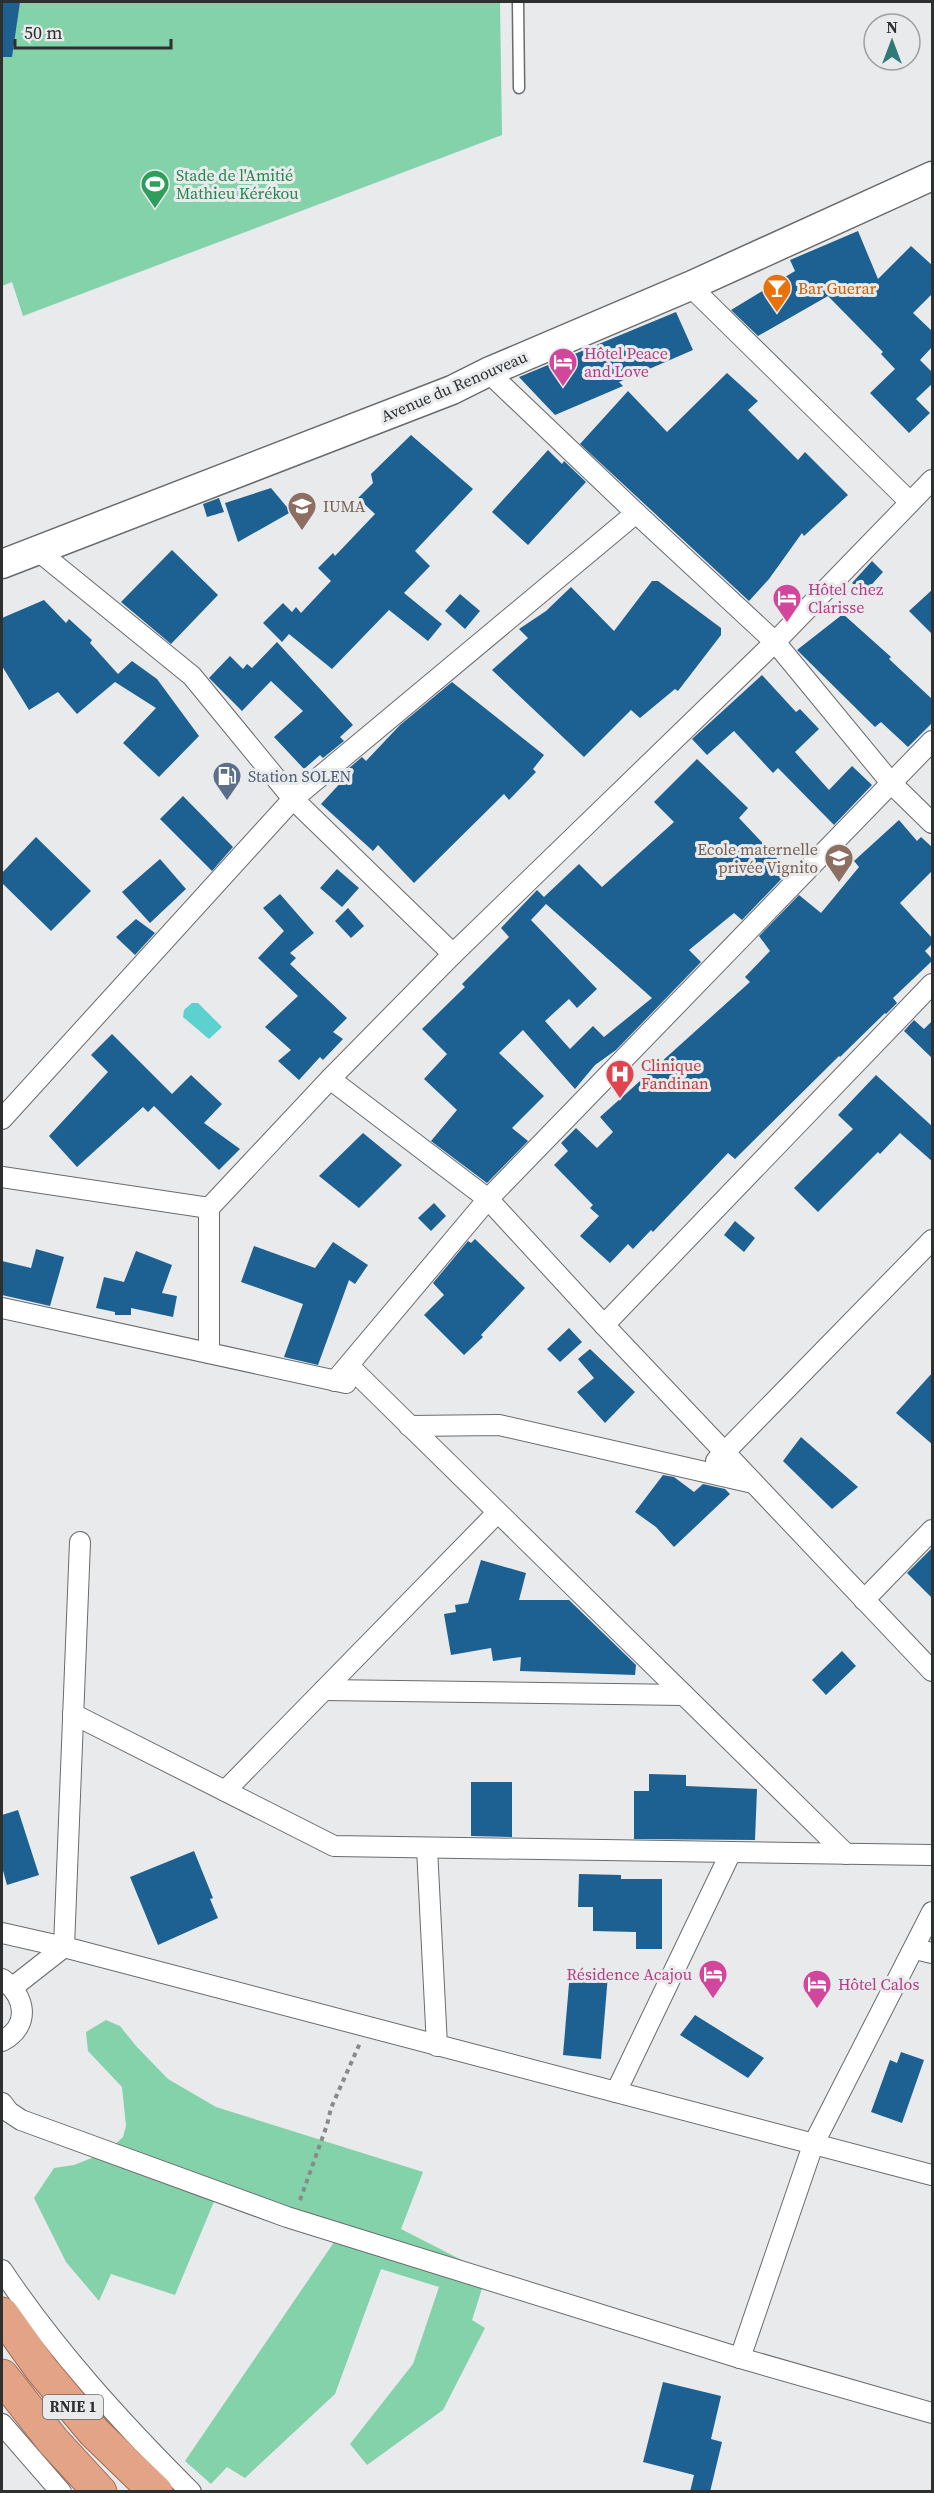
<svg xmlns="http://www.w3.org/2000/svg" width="934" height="2493" viewBox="0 0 934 2493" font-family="'Source Serif 4',serif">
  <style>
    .green { fill: #84d2aa }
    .water { fill: #5dd0d0 }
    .building { fill: #1d6092; fill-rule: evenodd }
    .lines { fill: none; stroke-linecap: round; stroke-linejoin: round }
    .service-casing { stroke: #6a6b6d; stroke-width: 13 }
    .minor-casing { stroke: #6a6b6d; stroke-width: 22 }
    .secondary-casing { stroke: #6a6b6d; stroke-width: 31 }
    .trunk-casing { stroke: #9f6b54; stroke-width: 35 }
    .path { stroke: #88898a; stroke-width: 4; stroke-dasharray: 4.5 4.5; stroke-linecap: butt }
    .service { stroke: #fff; stroke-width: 10 }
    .minor { stroke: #fff; stroke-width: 20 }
    .secondary { stroke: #fff; stroke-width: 28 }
    .trunk { stroke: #e3a386; stroke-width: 33 }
    .labels { text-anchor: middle; stroke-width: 6; stroke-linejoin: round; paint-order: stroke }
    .shield { fill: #e8eaeb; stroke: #666767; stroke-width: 1.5 }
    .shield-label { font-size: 15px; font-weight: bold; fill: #2e2f2f }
    .leisure-label { font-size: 16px; fill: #27864d; stroke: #e8eaeb; text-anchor: start }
    .food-label { font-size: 16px; fill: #c56008; stroke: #e8eaeb; text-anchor: start }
    .hotel-label { font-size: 16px; fill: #b23c85; stroke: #e8eaeb; text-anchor: start }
    .street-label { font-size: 16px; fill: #2e2f2f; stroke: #e8eaeb }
    .education-label { font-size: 16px; fill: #785e54; stroke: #e8eaeb; text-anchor: start }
    .service-label { font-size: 16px; fill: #4e5e75; stroke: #e8eaeb; text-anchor: start }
    .health-label { font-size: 16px; fill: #be3a42; stroke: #e8eaeb; text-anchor: start }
  </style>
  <rect width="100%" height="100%" fill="#e8eaeb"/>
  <!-- green -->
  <g class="green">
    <path d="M2,2H500L502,135L23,316L12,282L2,286Z"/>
    <path d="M106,2020L120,2026L136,2046L168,2079L216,2107L423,2172L401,2229L487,2273L472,2320L485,2328L443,2410L367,2465L350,2444L413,2364L439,2287L381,2269L335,2394L245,2478L227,2467L211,2484L185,2461L343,2229L218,2192L175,2295L111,2274L99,2301L66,2262L34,2198L54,2168L74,2165L107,2152L123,2137L126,2126L122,2087L88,2051L86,2032Z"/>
  </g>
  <!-- water -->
  <path class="water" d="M192,1003H198L222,1027L209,1039L183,1017L184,1010Z"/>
  <!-- building -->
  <g class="building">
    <path d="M2,2H20L12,57H2Z"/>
    <path d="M858,231L878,279L911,246L933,266V293L913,313L933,332V346L920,360L933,373V383L916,399L930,413L909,433L870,393L895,369L881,354L883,352L828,296L758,336L731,310L795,271L790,260Z"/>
    <path d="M676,312L693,350L619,382L623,386L555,415L519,377Z"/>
    <path d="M727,373L758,401L748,410L798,460L805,452L848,495L804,536L802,533L769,579L749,601L580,444L628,391L667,432Z"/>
    <path d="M411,435L473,489L415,551L430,566L404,593L442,624L428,641L389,610L332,669L289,634L282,642L263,623L283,603L292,612L296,607L301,613L331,581L318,568L333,553L335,556L375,514L358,498L373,483L371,474Z"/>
    <path d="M548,450L562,464L564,461L586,482L528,545L492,512Z"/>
    <path d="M271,488L291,512L238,542L225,503Z"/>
    <path d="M219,498L224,512L207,517L203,504Z"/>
    <path d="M172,550L218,595L171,644L121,602Z"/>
    <path d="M872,561L883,572L864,593L852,583Z"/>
    <path d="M652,581H658L721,628V635L678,691L675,689L640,718L631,710L584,757L492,670L528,638L519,629L546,611L571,587L614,631Z"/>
    <path d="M933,589V635L909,611Z"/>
    <path d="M460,594L480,611L465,629L445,611Z"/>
    <path d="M44,600L66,623L69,619L92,640L90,643L118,674L132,661L157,679L199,736L159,777L123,743L156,708L115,682L77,714L58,692L29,710L2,666V618Z"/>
    <path d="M843,614L891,657L889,659L933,700V722L908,747L881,722L875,727L797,650Z"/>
    <path d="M277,642L353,725L340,737L344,741L323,758L320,755L304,769L274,737L303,711L271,681L242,711L209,678L230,656L243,669L247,664L252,668Z"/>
    <path d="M762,675L796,712L800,709L819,729L795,752L829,790L852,766L872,785L834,825L778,768L773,773L734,731L707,755L692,739Z"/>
    <path d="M452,682L544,755L533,769L536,772L509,800L504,794L414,883L378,845L373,851L321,804L345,778L341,775L362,757L366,761L400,725Z"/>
    <path d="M697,759L748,808L739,818L789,871L742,920L734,913L689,950L701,962L616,1050L595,1065L575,1089L523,1030L499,1053L544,1096L512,1128L528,1141L487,1183L431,1141L457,1110L424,1079L447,1054L422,1029L465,987L462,984L509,937L501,928L537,890L544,897L579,864L602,887L674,822L654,802ZM546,904L652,998L604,1037L593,1026L570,1049L545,1021L569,999L577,1008L597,989L531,920Z"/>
    <path d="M183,796L233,847L212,871L160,819Z"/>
    <path d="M899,820L917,841L921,837L933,848V870L900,903L933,939V943L925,951L933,960L893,998L897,1003L886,1014L885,1013L840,1057L839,1056L735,1159L728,1153L653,1232L651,1230L633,1249L628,1244L610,1263L580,1236L599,1216L590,1208L593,1205L554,1165L568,1151L561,1143L576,1128L597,1148L613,1132L600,1117L750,982L745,977L770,951L759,936L799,895L821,913L859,867L854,861Z"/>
    <path d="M36,837L91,891L51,931L2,883V873Z"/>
    <path d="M160,859L186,889L150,923L122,892Z"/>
    <path d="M337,869L359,888L342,907L320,888Z"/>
    <path d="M280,894L314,933L290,953L296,958L290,964L347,1018L333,1032L343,1039L323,1060L320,1057L299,1080L278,1061L291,1050L265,1027L298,996L258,958L284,931L263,908Z"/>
    <path d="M348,908L364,926L351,938L335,921Z"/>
    <path d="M136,919L155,933L135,955L116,937Z"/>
    <path d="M914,1020L924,1029L933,1020V1059L904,1031Z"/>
    <path d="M112,1034L172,1094L191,1075L222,1104L204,1123L240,1149L219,1170L154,1106L148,1112L143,1107L77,1167L49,1136L108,1072L91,1055Z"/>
    <path d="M876,1075L933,1127V1162L900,1133L880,1154L878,1152L818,1212L794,1188L853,1129L838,1115Z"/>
    <path d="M363,1133L402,1165L359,1208L319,1176Z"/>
    <path d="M434,1203L446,1216L431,1231L418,1218Z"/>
    <path d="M735,1221L755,1238L744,1252L724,1235Z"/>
    <path d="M475,1239L525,1288L481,1335L483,1337L464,1355L424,1315L444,1295L433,1283L468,1241L471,1243Z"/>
    <path d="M333,1242L368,1265L355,1284L349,1280L318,1365L284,1357L303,1304L241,1282L254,1246L315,1268Z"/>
    <path d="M36,1249L64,1257L50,1306L2,1295V1261L31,1268Z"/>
    <path d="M136,1251L172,1265L162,1293L177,1296L173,1317L131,1308V1315H115V1312L96,1308L104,1277L124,1282Z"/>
    <path d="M569,1328L582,1342L560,1362L547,1349Z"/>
    <path d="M590,1349L635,1392L605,1423L577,1392L594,1378L578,1359Z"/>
    <path d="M933,1372V1445L896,1413Z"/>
    <path d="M801,1437L858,1487L832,1509L783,1461Z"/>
    <path d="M663,1475L674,1477L694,1492L703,1484L725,1489L730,1494L674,1547L656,1527L635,1512Z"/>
    <path d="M933,1547V1599L907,1573Z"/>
    <path d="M481,1560L526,1573L519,1600H569L636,1665L635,1675L520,1671L521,1657L493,1661L491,1648L451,1655L444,1614L456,1612L455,1605L468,1603Z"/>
    <path d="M842,1651L856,1666L826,1695L812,1680Z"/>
    <path d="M649,1774L686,1775V1786L757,1789L755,1840L634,1839V1791H649Z"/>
    <path d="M471,1782H512V1837L471,1836Z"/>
    <path d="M18,1810L39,1875L7,1885L2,1867V1815Z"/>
    <path d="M194,1851L213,1898L210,1899L218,1918L158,1945L130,1877Z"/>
    <path d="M579,1874L621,1875V1879H662V1949H636V1932L593,1931V1907H578Z"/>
    <path d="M570,1972L608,1975L601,2059L563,2055Z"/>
    <path d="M695,2015L764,2058L748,2078L680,2035Z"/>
    <path d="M901,2052L924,2060L902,2123L871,2112L890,2060L897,2063Z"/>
    <path d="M663,2382L721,2396L711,2439L722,2442L710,2492H690L694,2475L643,2462Z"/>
  </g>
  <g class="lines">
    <!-- service casing -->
    <g class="service-casing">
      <path id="service" d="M518,2L519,88"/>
    </g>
    <!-- minor casing -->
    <g class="minor-casing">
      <g id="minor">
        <path d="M690,286L910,502"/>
        <path d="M488,372L636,513L775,642L892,784L932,823"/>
        <path d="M37,550L192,676L293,799L453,954"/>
        <path d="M330,1079L488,1199L604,1325L932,1671"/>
        <path d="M2,1119L293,799L636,513"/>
        <path d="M2,1177L209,1208"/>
        <path d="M2,1308L346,1383"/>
        <path d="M604,1325L932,984"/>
        <path d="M209,1353V1208L330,1079L453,954L775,642L932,480"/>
        <path d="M349,1366L846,1854"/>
        <path d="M335,1381L488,1199L932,741"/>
        <path d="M409,1426L499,1425L753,1483"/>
        <path d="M716,1461L932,1240"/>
        <path d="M864,1600L932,1530"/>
        <path d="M324,1690L684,1695"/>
        <path d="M73,1714L334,1846L932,1855"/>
        <path d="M225,1791L497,1513"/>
        <path d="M427,1848L437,2046"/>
        <path d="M2,1933L64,1947L932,2175"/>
        <path d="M64,1947L80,1542"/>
        <path d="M915,1949L932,1953"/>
        <path d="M2,1979C26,1996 31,2026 2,2041"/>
        <path d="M13,1987L64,1947"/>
        <path d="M616,2092L731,1852"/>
        <path d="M2,2103L9,2112L21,2120L287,2217L740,2358L932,2413"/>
        <path d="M2,2270C56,2351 122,2423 191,2492"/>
        <path d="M740,2358L813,2145L932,1912"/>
        <path d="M2,2424L61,2492"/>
      </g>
    </g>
    <!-- secondary casing -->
    <g class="secondary-casing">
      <path id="secondary" d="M2,564L452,390L488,372L690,286L932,176"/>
    </g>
    <!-- trunk casing -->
    <g class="trunk-casing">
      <g id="trunk">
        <path d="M2,2314L42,2370L94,2432L156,2492"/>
        <path d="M2,2376L53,2441L100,2492"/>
      </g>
    </g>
    <!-- path -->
    <path class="path" d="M300,2200L327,2125L331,2108L360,2043"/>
    <!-- service -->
    <use href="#service" class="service"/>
    <!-- minor -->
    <use href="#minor" class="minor"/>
    <!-- secondary -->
    <use href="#secondary" class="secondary"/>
    <!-- trunk -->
    <use href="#trunk" class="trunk"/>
  </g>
  <!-- icons -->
  <defs>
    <g id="stadium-pin" transform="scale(1.5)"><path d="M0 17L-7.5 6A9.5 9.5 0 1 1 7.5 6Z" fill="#2e9e5b" stroke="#e8eaeb"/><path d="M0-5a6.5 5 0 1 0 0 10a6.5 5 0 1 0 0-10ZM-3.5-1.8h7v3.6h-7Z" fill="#fff"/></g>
    <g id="bar-pin" transform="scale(1.5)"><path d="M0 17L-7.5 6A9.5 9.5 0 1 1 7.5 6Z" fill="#e8710a" stroke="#e8eaeb"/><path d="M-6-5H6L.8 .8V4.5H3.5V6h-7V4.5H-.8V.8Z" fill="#fff"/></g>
    <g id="hotel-pin" transform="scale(1.5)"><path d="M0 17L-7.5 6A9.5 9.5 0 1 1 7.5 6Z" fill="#d1479c" stroke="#e8eaeb"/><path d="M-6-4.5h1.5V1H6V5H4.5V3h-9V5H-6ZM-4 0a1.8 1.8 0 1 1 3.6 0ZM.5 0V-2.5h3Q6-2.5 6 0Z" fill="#fff"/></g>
    <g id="university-pin" transform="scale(1.5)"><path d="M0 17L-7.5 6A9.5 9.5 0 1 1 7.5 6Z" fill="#8d6e63" stroke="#e8eaeb"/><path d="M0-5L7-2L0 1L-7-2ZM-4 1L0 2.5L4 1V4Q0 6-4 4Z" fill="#fff"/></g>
    <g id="fuel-pin" transform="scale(1.5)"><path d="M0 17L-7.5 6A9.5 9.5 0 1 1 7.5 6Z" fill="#5c6f8a" stroke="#e8eaeb"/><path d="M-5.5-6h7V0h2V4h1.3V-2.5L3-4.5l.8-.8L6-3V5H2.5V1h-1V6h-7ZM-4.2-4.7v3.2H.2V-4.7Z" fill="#fff"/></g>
    <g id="school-pin" transform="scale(1.5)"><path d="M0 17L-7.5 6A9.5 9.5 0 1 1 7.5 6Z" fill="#8d6e63" stroke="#e8eaeb"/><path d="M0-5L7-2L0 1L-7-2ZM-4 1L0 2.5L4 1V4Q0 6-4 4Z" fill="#fff"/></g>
    <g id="hospital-pin" transform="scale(1.5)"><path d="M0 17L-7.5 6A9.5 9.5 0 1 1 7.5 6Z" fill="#e0444e" stroke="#e8eaeb"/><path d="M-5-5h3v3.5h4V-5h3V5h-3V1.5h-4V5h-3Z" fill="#fff"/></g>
  </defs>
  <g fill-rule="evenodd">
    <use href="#stadium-pin" x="155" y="184"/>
    <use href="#bar-pin" x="777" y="288"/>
    <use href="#hotel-pin" x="563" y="362"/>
    <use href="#university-pin" x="302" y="506"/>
    <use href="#hotel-pin" x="787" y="598"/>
    <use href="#fuel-pin" x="227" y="776"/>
    <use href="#school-pin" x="839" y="858"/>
    <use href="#hospital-pin" x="620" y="1074"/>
    <use href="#hotel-pin" x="713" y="1974"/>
    <use href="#hotel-pin" x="817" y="1984"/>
  </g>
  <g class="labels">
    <!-- shield labels -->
    <rect class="shield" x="43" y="2395" width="60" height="24" rx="4.5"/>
    <g class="shield-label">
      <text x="73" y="2412">RNIE 1</text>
    </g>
    <!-- leisure labels -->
    <g class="leisure-label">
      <text x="176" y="181">Stade de l'Amitié<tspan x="176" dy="18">Mathieu Kérékou</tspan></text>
    </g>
    <!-- food labels -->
    <g class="food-label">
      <text x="798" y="294">Bar Guerar</text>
    </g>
    <!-- hotel labels -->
    <g class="hotel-label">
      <text x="584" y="359">Hôtel Peace<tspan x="584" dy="18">and Love</tspan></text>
      <text x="808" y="595">Hôtel chez<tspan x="808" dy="18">Clarisse</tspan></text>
      <text x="692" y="1980" text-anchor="end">Résidence Acajou</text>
      <text x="838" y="1990">Hôtel Calos</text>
    </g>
    <!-- street labels -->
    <g class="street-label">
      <text transform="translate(454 386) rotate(-23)" y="6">Avenue du Renouveau</text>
    </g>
    <!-- education labels -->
    <g class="education-label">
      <text x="323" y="512">IUMA</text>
      <text x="818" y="855" text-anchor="end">Ecole maternelle<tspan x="818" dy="18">privée Vignito</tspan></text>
    </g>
    <!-- service labels -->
    <g class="service-label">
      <text x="248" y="782">Station SOLEN</text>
    </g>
    <!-- health labels -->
    <g class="health-label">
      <text x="641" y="1071">Clinique<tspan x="641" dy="18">Fandinan</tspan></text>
    </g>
  </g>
  <!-- border -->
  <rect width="934" height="2493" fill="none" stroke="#2e2f2f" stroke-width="6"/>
  <!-- north arrow -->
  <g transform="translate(892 42)"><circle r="28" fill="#e8eaeb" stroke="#9e9fa0" stroke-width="1.5"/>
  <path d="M0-4.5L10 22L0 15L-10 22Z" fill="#30797b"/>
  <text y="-9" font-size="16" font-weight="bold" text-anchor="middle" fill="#2e2f2f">N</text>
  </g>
  <!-- scale -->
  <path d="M15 39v9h156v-9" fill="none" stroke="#2e2f2f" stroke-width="3"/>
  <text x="24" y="39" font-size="18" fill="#2e2f2f" stroke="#e8eaeb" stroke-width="4.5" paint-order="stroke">50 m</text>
</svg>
